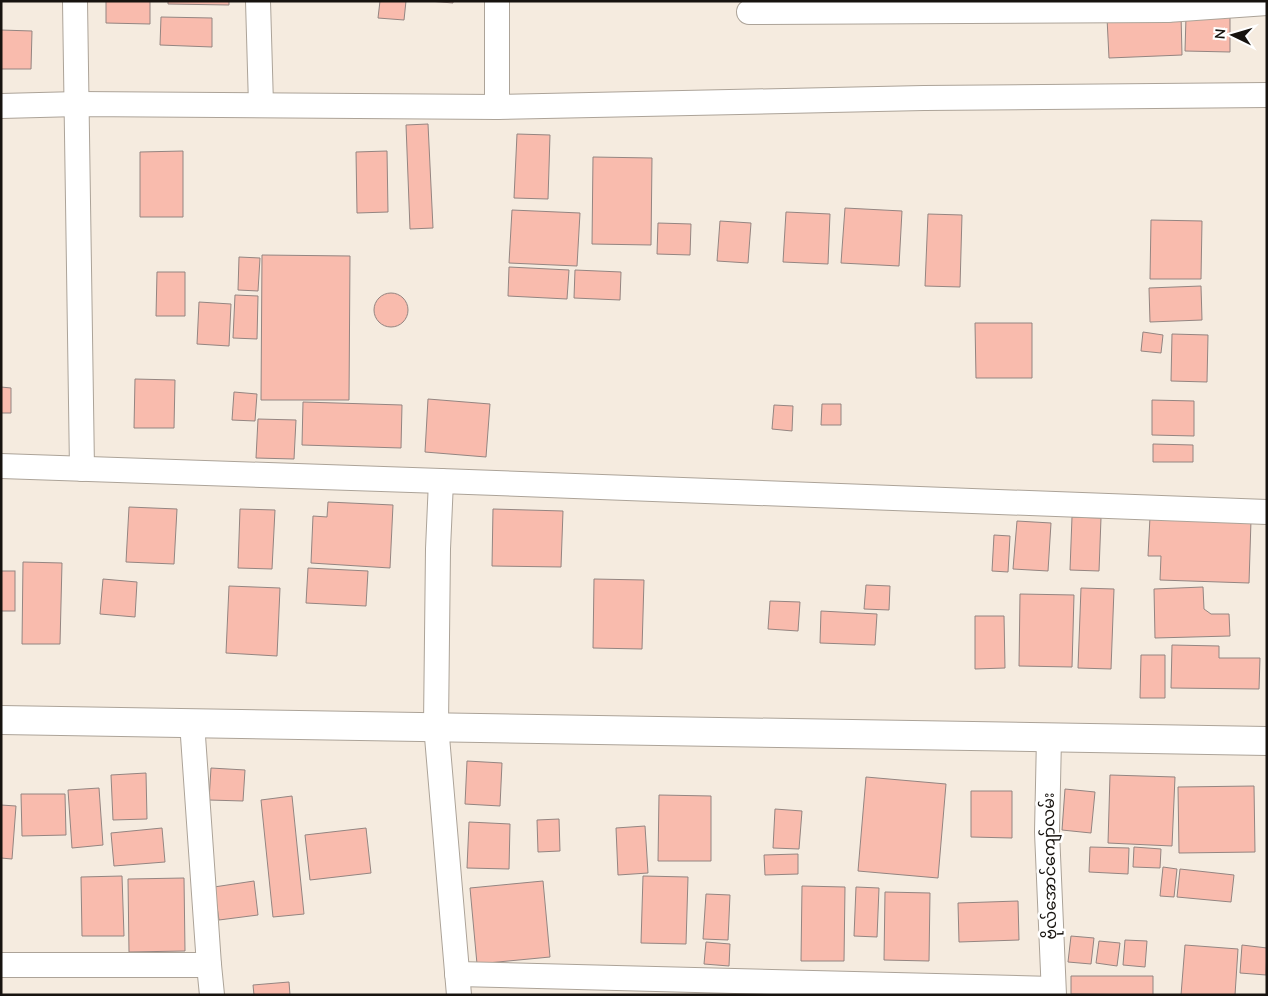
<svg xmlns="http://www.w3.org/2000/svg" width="1268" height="996" viewBox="0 0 1268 996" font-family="'Nunito Sans','Noto Sans Myanmar',sans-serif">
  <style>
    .building { fill: #f9bbad; stroke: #948581 }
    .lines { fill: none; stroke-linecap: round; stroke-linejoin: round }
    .minor-casing { stroke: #aca398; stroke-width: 26 }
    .tertiary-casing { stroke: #aca398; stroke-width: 30 }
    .minor { stroke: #fff; stroke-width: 24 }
    .tertiary { stroke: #fff; stroke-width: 28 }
    .labels { text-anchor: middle; stroke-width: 5; stroke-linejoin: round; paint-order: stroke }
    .street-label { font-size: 16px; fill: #17130f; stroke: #fff }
  </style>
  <rect width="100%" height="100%" fill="#f5ebdf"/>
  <!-- building -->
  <g class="building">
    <path d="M106,1H150V24L106,23Z"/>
    <path d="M168,1H229V5L168,4Z"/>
    <path d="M380,1H406L404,20L378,18Z"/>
    <path d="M429,1H453V3Z"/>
    <path d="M1181,15L1182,55L1109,58L1107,18Z"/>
    <path d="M161,17L212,18V47L160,45Z"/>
    <path d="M1186,17H1230V52L1185,51Z"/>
    <path d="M1,30L32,31L31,69H1Z"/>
    <path d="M428,124L433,228L410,229L406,125Z"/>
    <path d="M517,134L550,135L548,199L514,198Z"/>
    <path d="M183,151V217H140V152Z"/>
    <path d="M387,151L388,212L357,213L356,152Z"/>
    <path d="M593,157L652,158L651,245L592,244Z"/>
    <path d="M845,208L902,211L899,266L841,263Z"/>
    <path d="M512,210L580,213L577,266L509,263Z"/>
    <path d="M786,212L830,214L828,264L783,262Z"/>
    <path d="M928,214L962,215L960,287L925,286Z"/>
    <path d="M1151,220L1202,221L1201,279H1150Z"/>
    <path d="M720,221L751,223L748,263L717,261Z"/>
    <path d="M658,223L691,224L690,255L657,254Z"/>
    <path d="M262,255L350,256L349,400H261Z"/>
    <path d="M239,257L260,258L258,291L238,290Z"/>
    <path d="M509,267L569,270L567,299L508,296Z"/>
    <path d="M575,270L621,272L620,300L574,298Z"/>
    <path d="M157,272H185V316H156Z"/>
    <path d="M1201,286L1202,320L1150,322L1149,288Z"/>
    <circle cx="391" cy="310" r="17"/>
    <path d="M235,295L258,296L257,339L233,338Z"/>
    <path d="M199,302L231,304L229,346L197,344Z"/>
    <path d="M975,323H1032V378H976Z"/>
    <path d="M1143,332L1163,335L1161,353L1141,351Z"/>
    <path d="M1172,334L1208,335L1207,382L1171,381Z"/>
    <path d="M135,379L175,380L174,428H134Z"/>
    <path d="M1,387L11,388V413H1Z"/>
    <path d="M234,392L257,394L255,421L232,420Z"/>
    <path d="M428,399L490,404L486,457L425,452Z"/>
    <path d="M1152,400L1194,401V436L1152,435Z"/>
    <path d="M303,402L402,405L401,448L302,445Z"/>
    <path d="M822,404H841V425H821Z"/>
    <path d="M774,405L793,406L792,431L772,429Z"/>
    <path d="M258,419L296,420L294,459L256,458Z"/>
    <path d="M1153,444L1193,445V462H1153Z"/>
    <path d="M328,502L393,505L390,568L311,563L313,516L327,517Z"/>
    <path d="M129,507L177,509L174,564L126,562Z"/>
    <path d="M240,509L275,510L272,569L238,568Z"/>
    <path d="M493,509L563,511L561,567L492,566Z"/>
    <path d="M1072,517L1101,518L1099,571L1070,570Z"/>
    <path d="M1150,517L1251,520L1249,583L1160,580L1161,556H1148Z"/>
    <path d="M1017,521L1051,523L1048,571L1013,569Z"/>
    <path d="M994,535L1010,536L1008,572L992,571Z"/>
    <path d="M23,562L62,563L60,644H22Z"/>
    <path d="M308,568L368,571L366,606L306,603Z"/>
    <rect x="1" y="571" width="14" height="40"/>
    <path d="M103,579L137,582L135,617L100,614Z"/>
    <path d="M594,579L644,580L642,649L593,648Z"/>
    <path d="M866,585L890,586L889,610L864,609Z"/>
    <path d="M229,586L280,588L277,656L226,653Z"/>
    <path d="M1203,587L1204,609L1211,614H1229L1230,636L1155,638L1154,589Z"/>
    <path d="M1081,588L1114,589L1111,669L1078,668Z"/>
    <path d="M1020,594L1074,595L1072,667L1019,666Z"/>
    <path d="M770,601L800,602L798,631L768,629Z"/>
    <path d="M821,611L877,614L875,645L820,643Z"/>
    <path d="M975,616H1004L1005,668L975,669Z"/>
    <path d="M1172,645L1219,646V658H1260L1259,689L1171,688Z"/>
    <path d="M1141,655H1165V698H1140Z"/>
    <path d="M467,761L502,763L500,806L465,804Z"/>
    <path d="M211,768L245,770L243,801L209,800Z"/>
    <path d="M146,773L147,819L113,820L111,775Z"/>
    <path d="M1110,775L1175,777L1172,846L1108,843Z"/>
    <path d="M866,777L946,784L938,878L858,871Z"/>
    <path d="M1254,786L1255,852L1179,853L1178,787Z"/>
    <path d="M99,788L103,845L72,848L68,790Z"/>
    <path d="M1065,789L1095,792L1091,833L1062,830Z"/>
    <path d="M971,791H1012V838L971,837Z"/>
    <path d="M21,794H65L66,835L22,836Z"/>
    <path d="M659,795L711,796V861H658Z"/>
    <path d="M292,796L304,914L273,917L261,800Z"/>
    <path d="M1,805L16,806L12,859L1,858Z"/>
    <path d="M775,809L802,811L799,849L773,848Z"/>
    <path d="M559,819L560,851L538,852L537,820Z"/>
    <path d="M469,822L510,824L509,869L467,868Z"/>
    <path d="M645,826L648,873L618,875L616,828Z"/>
    <path d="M162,828L165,862L114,866L111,833Z"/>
    <path d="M366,828L371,873L310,880L305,835Z"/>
    <path d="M1090,847L1129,848L1128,874L1089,872Z"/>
    <path d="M1134,847L1161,849L1160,868L1133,867Z"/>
    <path d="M798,854V874L765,875L764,855Z"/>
    <path d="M1163,867L1177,869L1174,897L1160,896Z"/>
    <path d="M1180,869L1234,875L1231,902L1177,897Z"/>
    <path d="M122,876L124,936H82L81,877Z"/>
    <path d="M643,876L688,877L686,944L641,943Z"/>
    <path d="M184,878L185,951L129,952L128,879Z"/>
    <path d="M254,881L258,915L219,920L214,887Z"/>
    <path d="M543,881L550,957L477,964L470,888Z"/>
    <path d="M802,886L845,887L844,961H801Z"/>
    <path d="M856,887L879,888L877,937L854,936Z"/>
    <path d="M885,892L930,893L929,961L884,960Z"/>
    <path d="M706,894L730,895L728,940L703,939Z"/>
    <path d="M1018,901L1019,940L959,942L958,903Z"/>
    <path d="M1071,936L1094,938L1091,964L1068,962Z"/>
    <path d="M1125,940L1147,941L1145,967L1123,965Z"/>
    <path d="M1099,941L1120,943L1117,966L1096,963Z"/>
    <path d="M706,942L730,944L729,966L704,964Z"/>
    <path d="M1185,945L1238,949L1235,995H1181Z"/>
    <path d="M1242,945L1267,948L1266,975L1240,973Z"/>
    <path d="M1071,976H1153V995L1071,994Z"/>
    <path d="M289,982L290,995H254L253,985Z"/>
  </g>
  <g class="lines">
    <!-- minor casing -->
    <g class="minor-casing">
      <g id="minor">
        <path d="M75,1L82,469"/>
        <path d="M258,1L261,105"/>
        <path d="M497,1V107"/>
        <path d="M1167,1V10L1267,3"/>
        <path d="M749,12L1167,10"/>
        <path d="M1,106L78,104L497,107L924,98L1267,95"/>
        <path d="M1,466L441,481"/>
        <path d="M1049,737L1047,832L1054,995"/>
        <path d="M1,965H209L192,722"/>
        <path d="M209,965L212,995"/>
        <path d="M457,974L1053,989"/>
        <path d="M459,995L436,725L438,549L441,481L1267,512"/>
      </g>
    </g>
    <!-- tertiary casing -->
    <g class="tertiary-casing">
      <path id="tertiary" d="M1,720L1267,741"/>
    </g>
    <!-- minor -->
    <use href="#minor" class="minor"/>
    <!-- tertiary -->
    <use href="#tertiary" class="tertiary"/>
  </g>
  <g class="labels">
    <!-- street labels -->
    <g class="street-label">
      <text transform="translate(1049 866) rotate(-91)" y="6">ဗိုလ်အောင်ကျော်လမ်း</text>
    </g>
  </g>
  <!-- border -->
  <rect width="1268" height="996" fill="none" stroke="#17130f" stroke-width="5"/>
  <!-- north arrow -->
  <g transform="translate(1233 35) rotate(275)" stroke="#ffffff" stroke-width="4" paint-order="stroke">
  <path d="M0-4L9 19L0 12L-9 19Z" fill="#17130f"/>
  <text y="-8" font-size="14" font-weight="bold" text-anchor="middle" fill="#17130f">N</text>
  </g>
</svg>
